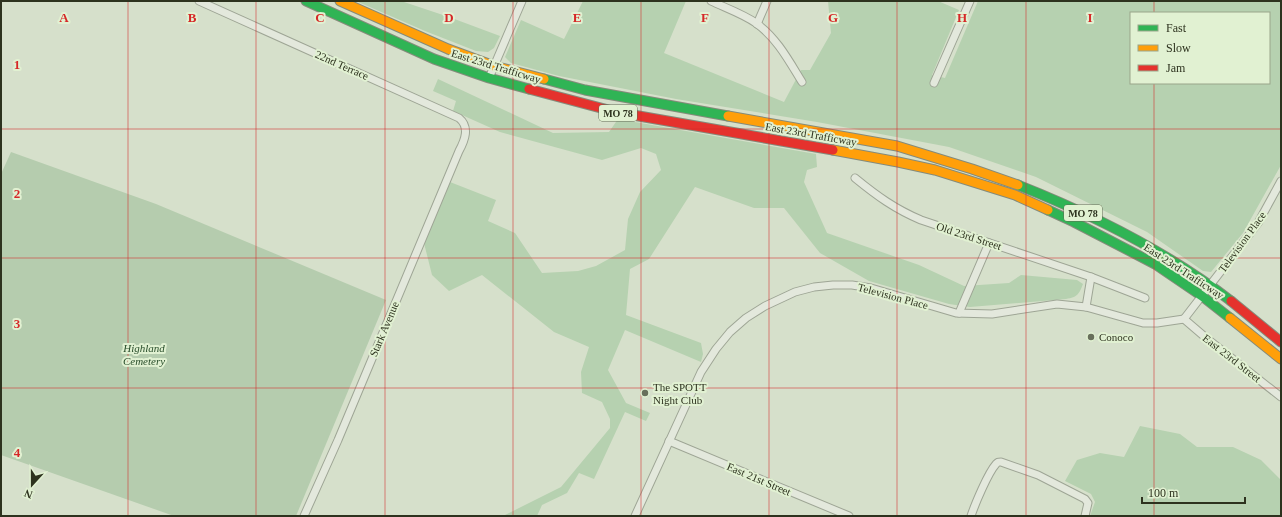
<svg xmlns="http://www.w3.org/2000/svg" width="1282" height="517" viewBox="0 0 1282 517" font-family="Georgia,serif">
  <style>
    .green { fill: #b6d1b0; fill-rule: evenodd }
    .cemetery { fill: #b5ccae }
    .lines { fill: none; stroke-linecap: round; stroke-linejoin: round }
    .street-casing { stroke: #9ea595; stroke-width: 9 }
    .fast-casing { stroke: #858b7b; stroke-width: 11 }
    .slow-casing { stroke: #858b7b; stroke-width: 11 }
    .jam-casing { stroke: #858b7b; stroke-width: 11 }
    .street { stroke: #e3e8dc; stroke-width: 7 }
    .fast { stroke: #30b455; stroke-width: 9 }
    .slow { stroke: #ff9f0a; stroke-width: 9 }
    .jam { stroke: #e5322d; stroke-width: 9 }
    .grid { fill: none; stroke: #d62828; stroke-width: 1; stroke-opacity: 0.55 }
    .poi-dot { fill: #686f5b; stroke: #e1f1d2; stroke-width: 1.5 }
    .labels { text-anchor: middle; stroke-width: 4; stroke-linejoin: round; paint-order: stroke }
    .shield { fill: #e1f1d2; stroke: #636b54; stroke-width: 1 }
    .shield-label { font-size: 10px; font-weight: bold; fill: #2d321e }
    .street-label { font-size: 11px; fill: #2d321e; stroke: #e1f1d2 }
    .poi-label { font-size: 11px; fill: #2d321e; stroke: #e1f1d2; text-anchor: start }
    .park-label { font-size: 11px; font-style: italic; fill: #274c29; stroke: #e1f1d2 }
    .grid-label { font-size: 13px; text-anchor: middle; font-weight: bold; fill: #d62828; stroke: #e1f1d2; stroke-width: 4; stroke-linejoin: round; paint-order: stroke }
  </style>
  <rect width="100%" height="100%" fill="#d6e0cb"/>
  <!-- green -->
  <g class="green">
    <path d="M356,1H401L449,17L500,36L494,48L488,52L476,51L425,31Z"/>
    <path d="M583,1H686L664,53L784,102L801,70H810L831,33L828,1H938L959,10L932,75L945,78L978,1H1281V165L1243,233L1211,272L1203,271L1147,232L1036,177L949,147L817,122L676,99L559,76L511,63L505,57L521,20L564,39ZM1131,13H1269V83H1131Z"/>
    <path d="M438,79L553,133L609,132L618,119L816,154L817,167L807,170L804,182L827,233L919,265L964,286L1009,283L1021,275L1077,280L1083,284C1079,294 1078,297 1066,299L970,307L949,304L869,281L820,253L784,208H754L695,187L649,259L630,269L626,315L701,343L703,354L701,362L625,330L608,370L626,403L650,413L646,421L625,412L594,479L579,473L567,493L542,505L537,516H503L561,487L610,428V419L602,402L582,393L581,372L589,347L554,332L482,275L449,291L432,275L424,243L450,182L496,200L488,221L515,233L542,273L578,271L596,266L625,250L628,219L640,192L661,170L656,154L641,148L602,160L500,132L453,111L456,101L433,91Z"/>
    <path d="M1140,426L1180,434L1197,447H1233L1261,460L1281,480V516H1090L1095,502L1091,494L1065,481L1077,460L1100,453L1124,457Z"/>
  </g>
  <!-- cemetery -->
  <path class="cemetery" d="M11,152L156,204L386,300L296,516H174L1,455V174Z"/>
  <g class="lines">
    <!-- street casing -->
    <g class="street-casing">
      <g id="street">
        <path d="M199,1L459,118C470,127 465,140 459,151L338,440L304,516"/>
        <path d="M711,1C726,8 743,14 756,23C777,38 789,61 802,82"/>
        <path d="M757,24L767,1"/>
        <path d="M489,78L522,1"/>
        <path d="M934,83L970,1"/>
        <path d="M855,178C877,196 895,209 921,220L1091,277L1145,298"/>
        <path d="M1086,307L1091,277"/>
        <path d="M959,313L989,243"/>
        <path d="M1184,319L1258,223L1281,181"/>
        <path d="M1184,319L1205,337L1281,397"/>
        <path d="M669,441L849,516"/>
        <path d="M635,516L701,372L716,349L730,332L746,318L765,306L795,292L814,287L833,285H852L871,288L956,313L992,314L1057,304L1086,307L1143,323H1157L1184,319"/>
        <path d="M971,516C975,504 988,473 996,464C998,462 998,462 1001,462L1038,475L1085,499L1088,503L1085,516"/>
      </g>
    </g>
    <!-- fast casing -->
    <g class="fast-casing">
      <g id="fast">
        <path d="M306,1L434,59L489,78L529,89"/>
        <path d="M544,79L585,90L728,116"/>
        <path d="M1018,185C1094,215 1166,251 1231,301"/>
        <path d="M1048,210L1074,222L1155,264L1202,296L1230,318"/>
      </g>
    </g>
    <!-- slow casing -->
    <g class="slow-casing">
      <g id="slow">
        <path d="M340,1L448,49L494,66L544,79"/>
        <path d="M728,116L897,146L972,169L1018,185"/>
        <path d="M833,150L898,162L935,170L1015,195L1048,210"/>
        <path d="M1230,318L1281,359"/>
      </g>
    </g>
    <!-- jam casing -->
    <g class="jam-casing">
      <g id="jam">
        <path d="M529,89L616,112L833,150"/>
        <path d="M1231,301L1281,342"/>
      </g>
    </g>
    <!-- street -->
    <use href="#street" class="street"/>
    <!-- fast -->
    <use href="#fast" class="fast"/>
    <!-- slow -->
    <use href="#slow" class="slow"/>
    <!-- jam -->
    <use href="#jam" class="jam"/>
  </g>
  <!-- grid -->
  <path class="grid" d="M128,1V516M256,1V516M385,1V516M513,1V516M641,1V516M769,1V516M897,1V516M1026,1V516M1154,1V13M1154,83V516M1,129H1281M1,258H1281M1,388H1281"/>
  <!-- markers -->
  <g class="poi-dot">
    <circle cx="1091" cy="337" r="4"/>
    <circle cx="645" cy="393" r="4"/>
  </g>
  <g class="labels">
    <!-- shield labels -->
    <g class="shield">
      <rect x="599" y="105" width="38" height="16" rx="3"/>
      <rect x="1064" y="205" width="38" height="16" rx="3"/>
    </g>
    <g class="shield-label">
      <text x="618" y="117">MO 78</text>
      <text x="1083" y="217">MO 78</text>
    </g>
    <!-- street labels -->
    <g class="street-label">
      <text transform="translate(342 65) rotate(24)" y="4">22nd Terrace</text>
      <text transform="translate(496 66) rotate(17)" y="4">East 23rd Trafficway</text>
      <text transform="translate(811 134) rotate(10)" y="4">East 23rd Trafficway</text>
      <text transform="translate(969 236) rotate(18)" y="4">Old 23rd Street</text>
      <text transform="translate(1242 242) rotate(-54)" y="4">Television Place</text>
      <text transform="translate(1184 271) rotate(33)" y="4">East 23rd Trafficway</text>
      <text transform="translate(893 296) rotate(15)" y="4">Television Place</text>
      <text transform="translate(384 329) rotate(-67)" y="4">Stark Avenue</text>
      <text transform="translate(1232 358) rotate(38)" y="4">East 23rd Street</text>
      <text transform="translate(759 479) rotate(23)" y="4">East 21st Street</text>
    </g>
    <!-- poi labels -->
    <g class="poi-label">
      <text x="1099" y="341">Conoco</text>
      <text x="653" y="391">The SPOTT<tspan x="653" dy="13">Night Club</tspan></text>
    </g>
    <!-- park labels -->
    <g class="park-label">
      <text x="144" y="352">Highland<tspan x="144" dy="13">Cemetery</tspan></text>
    </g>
  </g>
  <g class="grid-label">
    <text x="64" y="22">A</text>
    <text x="192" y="22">B</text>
    <text x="320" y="22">C</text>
    <text x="449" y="22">D</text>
    <text x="577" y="22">E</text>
    <text x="705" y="22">F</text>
    <text x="833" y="22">G</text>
    <text x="962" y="22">H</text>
    <text x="1090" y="22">I</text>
    <text x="17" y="69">1</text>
    <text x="17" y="198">2</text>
    <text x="17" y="328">3</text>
    <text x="17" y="457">4</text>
  </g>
  <!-- border -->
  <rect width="1282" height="517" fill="none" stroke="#2d321e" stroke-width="4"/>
  <!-- legend -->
  <rect x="1130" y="12" width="140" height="72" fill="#e1f1d2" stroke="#99a58a"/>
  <rect x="1138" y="25" width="20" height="6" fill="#30b455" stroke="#99a58a"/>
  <text x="1166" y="32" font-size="12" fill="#2d321e">Fast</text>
  <rect x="1138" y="45" width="20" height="6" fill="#ff9f0a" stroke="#99a58a"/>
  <text x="1166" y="52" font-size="12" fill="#2d321e">Slow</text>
  <rect x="1138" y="65" width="20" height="6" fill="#e5322d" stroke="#99a58a"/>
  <text x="1166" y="72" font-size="12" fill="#2d321e">Jam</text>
  <!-- north arrow -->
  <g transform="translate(32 485) rotate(201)" stroke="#e1f1d2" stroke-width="3" paint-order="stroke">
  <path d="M0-3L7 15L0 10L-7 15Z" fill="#2d321e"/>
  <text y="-6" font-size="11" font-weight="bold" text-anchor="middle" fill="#2d321e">N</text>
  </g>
  <!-- scale -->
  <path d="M1142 497v6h103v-6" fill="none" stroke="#2d321e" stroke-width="2"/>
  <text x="1148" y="497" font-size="12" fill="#2d321e" stroke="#e1f1d2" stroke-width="3" paint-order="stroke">100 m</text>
</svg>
